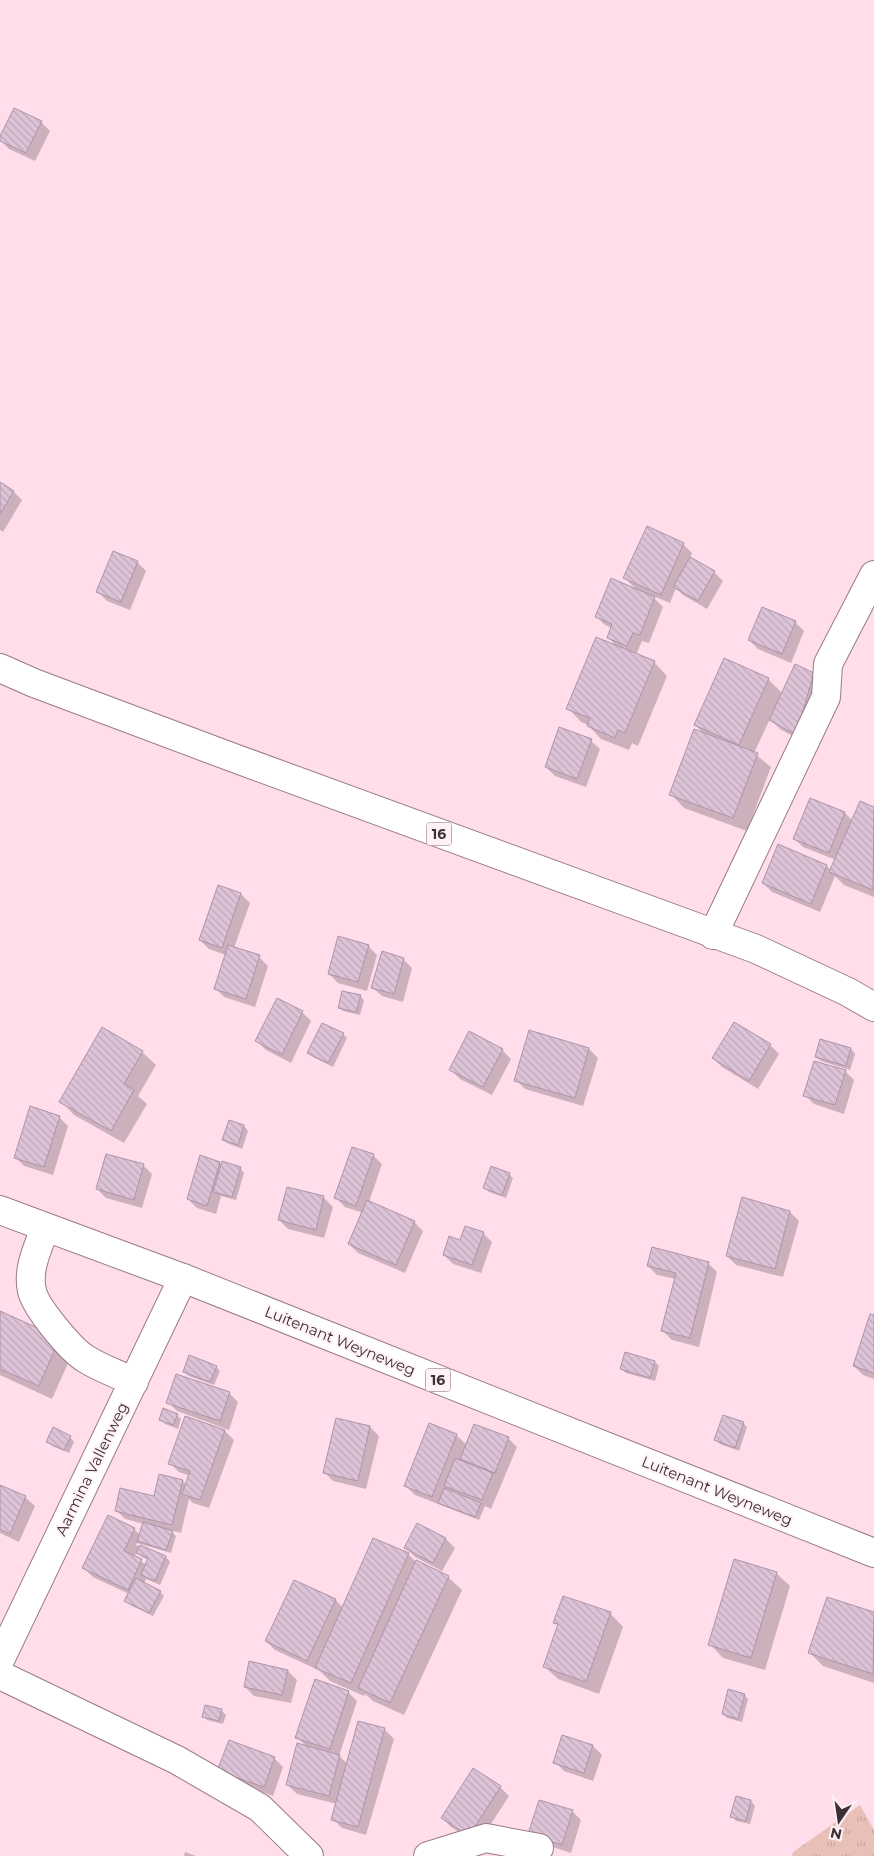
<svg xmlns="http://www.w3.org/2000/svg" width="874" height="1856" viewBox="0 0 874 1856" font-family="Montserrat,sans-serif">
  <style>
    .grass { fill: url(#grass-tufts) }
    .shadow { fill: #0003; fill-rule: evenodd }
    .building { fill: url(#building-back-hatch); stroke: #ad94a8 }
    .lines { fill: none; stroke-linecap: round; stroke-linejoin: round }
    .minor-casing { stroke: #997b88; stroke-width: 30 }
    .major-casing { stroke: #997b88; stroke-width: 30 }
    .minor { stroke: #fff; stroke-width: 28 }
    .major { stroke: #fff; stroke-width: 28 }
    .labels { text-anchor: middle; stroke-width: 4; stroke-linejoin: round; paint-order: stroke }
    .shield { fill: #fff1f6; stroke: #776a70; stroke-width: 1 }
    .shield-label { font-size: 14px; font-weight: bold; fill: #3d3036 }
    .street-label { font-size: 15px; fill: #3d3036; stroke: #fff1f6 }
  </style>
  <defs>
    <pattern id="grass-tufts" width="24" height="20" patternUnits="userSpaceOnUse" patternTransform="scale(1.25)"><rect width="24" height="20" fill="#e8c0b8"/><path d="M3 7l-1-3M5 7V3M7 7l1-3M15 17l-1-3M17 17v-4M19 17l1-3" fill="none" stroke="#c8a59f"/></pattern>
    <pattern id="building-back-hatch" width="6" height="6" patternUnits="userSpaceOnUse" patternTransform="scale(1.25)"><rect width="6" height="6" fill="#ddc3d8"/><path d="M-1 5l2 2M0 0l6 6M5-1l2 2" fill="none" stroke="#bfa8ba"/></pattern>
  </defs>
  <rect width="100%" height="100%" fill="#ffddeb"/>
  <!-- grass -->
  <path class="grass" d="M860,1805L874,1830V1856H792L793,1852Z"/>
  <!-- shadow -->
  <g class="shadow">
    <path d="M41,122L50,131L35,161L9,149L0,140Z"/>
    <path d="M0,483L13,491L22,500L3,532L0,530Z"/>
    <path d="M683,544L692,553L690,558L714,572L723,581L707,609L683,595L676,588L670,603L651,595L663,607L649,643L642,641L636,655L654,662L667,676L638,746L632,743L629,750L601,739L588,725L581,722L568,708L617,647L608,637L612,628L605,625L596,616L638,591L625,578Z"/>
    <path d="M137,562L146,571L130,610L107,601L98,592Z"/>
    <path d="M795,622L804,631L791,663L758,649L749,640Z"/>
    <path d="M813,674L822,683L805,743L780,729L770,719L754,753L771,767L747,831L684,808L671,794L705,735L695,725L768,679L783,694Z"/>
    <path d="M591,741L600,749L586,787L555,776L546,767Z"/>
    <path d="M810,799L845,813L853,821L861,803L874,809V897L844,885L835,876L820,912L772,892L763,883L779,846L827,866L831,870L836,860L803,847L794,838Z"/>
    <path d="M219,886L241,894L250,903L234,948L259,957L268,966L255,1007L224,997L215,988L226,955L209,949L200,940Z"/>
    <path d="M368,946L377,955L367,991L338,983L329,974Z"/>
    <path d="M403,959L412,968L403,1002L382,996L373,988Z"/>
    <path d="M360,996L364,1000L360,1015L343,1011L339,1007Z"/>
    <path d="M277,1000L302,1012L311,1021L291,1063L266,1050L257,1041Z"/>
    <path d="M530,1032L589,1049L598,1058L583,1106L525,1089L516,1080Z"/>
    <path d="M343,1034L347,1038L333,1067L313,1057L308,1053Z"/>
    <path d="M770,1045L779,1054L758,1089L722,1067L713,1058Z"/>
    <path d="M851,1049L855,1054L850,1070L821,1061L816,1057Z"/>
    <path d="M502,1050L511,1059L492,1095L460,1079L451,1070Z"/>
    <path d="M142,1052L156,1065L138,1096L147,1104L124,1143L74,1115L61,1101Z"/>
    <path d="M845,1071L854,1080L844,1114L814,1104L805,1095Z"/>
    <path d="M59,1117L68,1126L53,1175L24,1166L15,1157Z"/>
    <path d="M229,1122L244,1126L248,1131L242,1149L227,1143L223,1139Z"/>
    <path d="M373,1155L382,1164L369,1202L414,1222L423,1231L405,1273L358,1253L349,1244L363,1213L345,1207L336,1198Z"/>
    <path d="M220,1163L222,1165L240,1168L244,1173L236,1200L221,1196L216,1214L197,1208L188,1199Z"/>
    <path d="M143,1165L152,1174L142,1208L106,1198L97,1189Z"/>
    <path d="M509,1174L513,1178L506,1198L489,1192L485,1188Z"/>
    <path d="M324,1198L333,1207L324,1238L288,1229L279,1220Z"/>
    <path d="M790,1212L799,1221L783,1277L736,1265L727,1256Z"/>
    <path d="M483,1233L492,1242L481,1273L453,1264L444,1255L461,1241Z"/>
    <path d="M708,1263L717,1272L699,1347L672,1340L663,1331L676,1279L657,1275L648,1266Z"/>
    <path d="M0,1312L73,1352L52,1399L0,1375Z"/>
    <path d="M874,1317V1379L863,1375L854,1366Z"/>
    <path d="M655,1362L659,1366L655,1381L626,1373L621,1369Z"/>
    <path d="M216,1367L220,1371L214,1385L189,1376L185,1372Z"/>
    <path d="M229,1393L238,1402L229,1430L177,1411L168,1402Z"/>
    <path d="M177,1415L181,1419L178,1429L165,1424L160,1419Z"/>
    <path d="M186,1417L225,1431L234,1440L209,1508L193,1503L189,1499L181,1533L170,1530L176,1536L171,1553L137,1543L136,1545L166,1557L170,1562L160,1585L146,1579L144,1583L160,1592L164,1596L153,1616L130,1605L126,1601L129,1594L93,1577L84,1568L134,1529L140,1535L144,1524L125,1519L116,1510L155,1497L182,1481L187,1485L190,1476L179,1472L170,1463ZM137,1552L142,1557L149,1560L147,1565L134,1557Z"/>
    <path d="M743,1423L747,1427L739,1451L720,1444L715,1440Z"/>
    <path d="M370,1427L379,1436L366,1489L333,1481L324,1472Z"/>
    <path d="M456,1435L467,1445L508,1438L517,1447L491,1509L485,1506L479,1520L415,1495L406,1486Z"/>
    <path d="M70,1437L74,1442L69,1453L52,1446L48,1441Z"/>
    <path d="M0,1486L26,1498L35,1506L19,1542L0,1533Z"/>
    <path d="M418,1525L446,1539L455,1548L442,1571L415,1557L406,1548Z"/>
    <path d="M408,1554L417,1563L448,1577L462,1590L404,1715L373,1701L365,1694L364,1696L330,1681L317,1668L316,1669L275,1650L266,1641L295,1581L336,1600L343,1608Z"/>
    <path d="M776,1573L790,1586L765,1670L723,1658L710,1644Z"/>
    <path d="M828,1598L874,1614V1683L823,1666L809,1652Z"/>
    <path d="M610,1613L623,1627L599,1694L558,1679L544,1666L558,1626L555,1623Z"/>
    <path d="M288,1671L297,1680L291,1703L254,1696L245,1687Z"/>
    <path d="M348,1692L357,1701L339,1756L348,1764L385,1730L394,1739L366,1835L342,1828L333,1819L337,1804L297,1794L288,1785L307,1747L297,1737Z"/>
    <path d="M744,1695L748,1699L742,1722L727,1718L723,1714Z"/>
    <path d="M221,1710L226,1715L223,1724L207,1720L203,1716Z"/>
    <path d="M593,1746L602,1755L593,1781L564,1771L555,1762Z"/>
    <path d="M274,1758L283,1767L273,1796L228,1779L219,1770Z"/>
    <path d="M500,1787L509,1796L478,1844L451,1827L442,1818Z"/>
    <path d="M737,1798L751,1801L755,1806L750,1824L736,1821L732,1816Z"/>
    <path d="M572,1811L581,1820L571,1853L538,1842Z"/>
    <path d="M185,1852L196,1856H184Z"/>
  </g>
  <!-- building -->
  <g class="building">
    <path d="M14,108L42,121L26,153L0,141V136Z"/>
    <path d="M0,482L14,491L0,514Z"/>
    <path d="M647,526L684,543L661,595L623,578Z"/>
    <path d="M113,551L138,561L121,602L96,592Z"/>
    <path d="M690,557L715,571L698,601L673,587Z"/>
    <path d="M611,578L655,597L640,635L633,633L627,646L607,638L612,624L595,617Z"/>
    <path d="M762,607L796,621L782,654L748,640Z"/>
    <path d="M596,637L655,661L625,733L618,730L615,738L587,726L590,718L566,709Z"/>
    <path d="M724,658L769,678L739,745L694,725Z"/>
    <path d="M795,664L814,673L796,735L769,720Z"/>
    <path d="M559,727L592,739L577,779L545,767Z"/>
    <path d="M694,729L758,753L733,818L669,795Z"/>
    <path d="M810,798L845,812L829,853L793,839Z"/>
    <path d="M860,801L874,807L873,890L829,872Z"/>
    <path d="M778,844L827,865L811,904L762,883Z"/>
    <path d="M218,885L241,893L222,948L199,940Z"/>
    <path d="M338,936L369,945L358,982L328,974Z"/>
    <path d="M228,945L260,955L246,999L214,989Z"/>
    <path d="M382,951L404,958L394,994L371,988Z"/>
    <path d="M342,991L361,995L356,1012L338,1008Z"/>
    <path d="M277,998L303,1011L282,1055L255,1041Z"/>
    <path d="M734,1022L771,1044L749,1081L712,1058Z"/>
    <path d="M322,1023L344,1033L328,1063L307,1053Z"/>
    <path d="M102,1027L143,1051L124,1084L134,1090L111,1131L59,1102Z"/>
    <path d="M529,1030L589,1048L575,1098L514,1081Z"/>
    <path d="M469,1031L503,1049L483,1087L449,1070Z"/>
    <path d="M820,1039L851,1048L846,1066L815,1057Z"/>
    <path d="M814,1061L846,1070L835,1105L803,1096Z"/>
    <path d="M30,1106L60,1116L44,1167L14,1158Z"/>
    <path d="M229,1120L244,1125L238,1145L222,1140Z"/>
    <path d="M352,1147L374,1154L356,1206L334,1198Z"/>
    <path d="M106,1154L144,1164L134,1200L96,1189Z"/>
    <path d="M200,1155L220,1162L207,1206L187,1199Z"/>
    <path d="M222,1161L241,1167L232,1197L213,1192Z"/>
    <path d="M491,1166L510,1173L502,1195L483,1188Z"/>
    <path d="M287,1187L324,1196L316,1230L278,1220Z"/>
    <path d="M742,1197L790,1211L775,1269L726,1256Z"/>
    <path d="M367,1200L415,1221L396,1265L348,1244Z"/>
    <path d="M465,1226L484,1232L472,1265L443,1255L449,1236L460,1240Z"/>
    <path d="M652,1247L709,1262L690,1338L661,1331L676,1273L647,1266Z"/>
    <path d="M0,1311L60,1338L39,1386L0,1369Z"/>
    <path d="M870,1314L874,1315V1373L853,1366Z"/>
    <path d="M625,1352L655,1361L650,1378L620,1369Z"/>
    <path d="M189,1355L217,1366L210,1382L183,1372Z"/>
    <path d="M176,1374L230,1392L220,1421L166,1403Z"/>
    <path d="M163,1408L178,1414L173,1425L159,1420Z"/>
    <path d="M723,1415L744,1422L735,1448L714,1440Z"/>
    <path d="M185,1416L225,1430L200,1500L182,1494L190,1471L168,1464Z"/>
    <path d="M336,1418L370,1426L358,1481L323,1473Z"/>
    <path d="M429,1423L457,1434L432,1497L404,1486Z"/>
    <path d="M474,1424L509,1437L495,1473L460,1459Z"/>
    <path d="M53,1427L71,1436L64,1450L46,1442Z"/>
    <path d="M455,1458L493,1473L482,1500L444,1486Z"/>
    <path d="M159,1474L183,1480L172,1525L115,1511L120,1488L154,1496Z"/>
    <path d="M0,1485L26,1496L10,1534L0,1529Z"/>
    <path d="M444,1488L481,1503L475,1517L438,1503Z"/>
    <path d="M108,1515L135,1528L124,1551L142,1559L128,1590L82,1568Z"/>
    <path d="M143,1522L173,1531L166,1550L137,1541Z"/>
    <path d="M417,1523L446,1538L433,1563L404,1548Z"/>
    <path d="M373,1538L409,1553L351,1683L315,1668Z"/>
    <path d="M140,1545L166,1556L155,1581L141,1575L148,1558L136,1553Z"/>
    <path d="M734,1559L777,1572L751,1658L708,1645Z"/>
    <path d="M416,1560L449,1576L390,1703L358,1688Z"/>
    <path d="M136,1578L161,1591L149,1613L124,1601Z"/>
    <path d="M294,1580L336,1599L307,1661L265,1641Z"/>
    <path d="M563,1596L611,1612L586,1682L543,1667L558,1624L553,1623Z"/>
    <path d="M827,1597L874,1612L873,1674L808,1653Z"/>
    <path d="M249,1661L288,1670L282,1695L244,1687Z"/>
    <path d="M315,1679L349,1691L330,1749L295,1738Z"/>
    <path d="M728,1689L745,1694L738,1719L722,1714Z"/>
    <path d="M205,1705L222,1709L219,1721L202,1717Z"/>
    <path d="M358,1721L385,1728L358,1827L331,1820Z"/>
    <path d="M562,1735L593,1745L584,1773L553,1763Z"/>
    <path d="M229,1740L275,1757L264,1787L217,1771Z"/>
    <path d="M297,1743L340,1755L329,1796L286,1785Z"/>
    <path d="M473,1768L501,1786L469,1836L441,1818Z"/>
    <path d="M736,1796L751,1800L746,1821L730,1817Z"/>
    <path d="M539,1800L573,1810L562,1845L528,1834Z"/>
  </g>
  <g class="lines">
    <!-- minor casing -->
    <g class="minor-casing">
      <g id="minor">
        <path d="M713,935L826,697L828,664L874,575"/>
        <path d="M45,1228C38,1248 27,1269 32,1291C36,1308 71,1350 86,1359C100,1368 118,1374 134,1382"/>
        <path d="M0,1660L183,1278"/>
        <path d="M0,1675L177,1760L260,1808L309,1856"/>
        <path d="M428,1856L486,1838L539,1848"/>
      </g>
    </g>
    <!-- major casing -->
    <g class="major-casing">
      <g id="major">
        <path d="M0,668L34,683L234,758L756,949L848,992L874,1007"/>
        <path d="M0,1210L183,1278L874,1553"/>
      </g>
    </g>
    <!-- minor -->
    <use href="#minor" class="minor"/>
    <!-- major -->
    <use href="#major" class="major"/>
  </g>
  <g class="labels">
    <!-- shield labels -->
    <g class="shield">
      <rect x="426.5" y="822.5" width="25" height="23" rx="4"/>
      <rect x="425.5" y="1368.5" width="25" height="23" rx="4"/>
    </g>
    <g class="shield-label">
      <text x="439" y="839">16</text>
      <text x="438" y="1385">16</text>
    </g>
    <!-- street labels -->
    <g class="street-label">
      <text transform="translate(340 1341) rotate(22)" y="5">Luitenant Weyneweg</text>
      <text transform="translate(92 1469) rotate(-64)" y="5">Aarmina Vallenweg</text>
      <text transform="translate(717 1491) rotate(22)" y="5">Luitenant Weyneweg</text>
    </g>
  </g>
  <!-- north arrow -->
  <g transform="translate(839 1821) rotate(193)" stroke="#fff1f6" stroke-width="4" paint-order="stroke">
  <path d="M0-4L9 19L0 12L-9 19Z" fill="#3d3036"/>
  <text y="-8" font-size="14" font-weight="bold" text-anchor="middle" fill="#3d3036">N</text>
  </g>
</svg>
